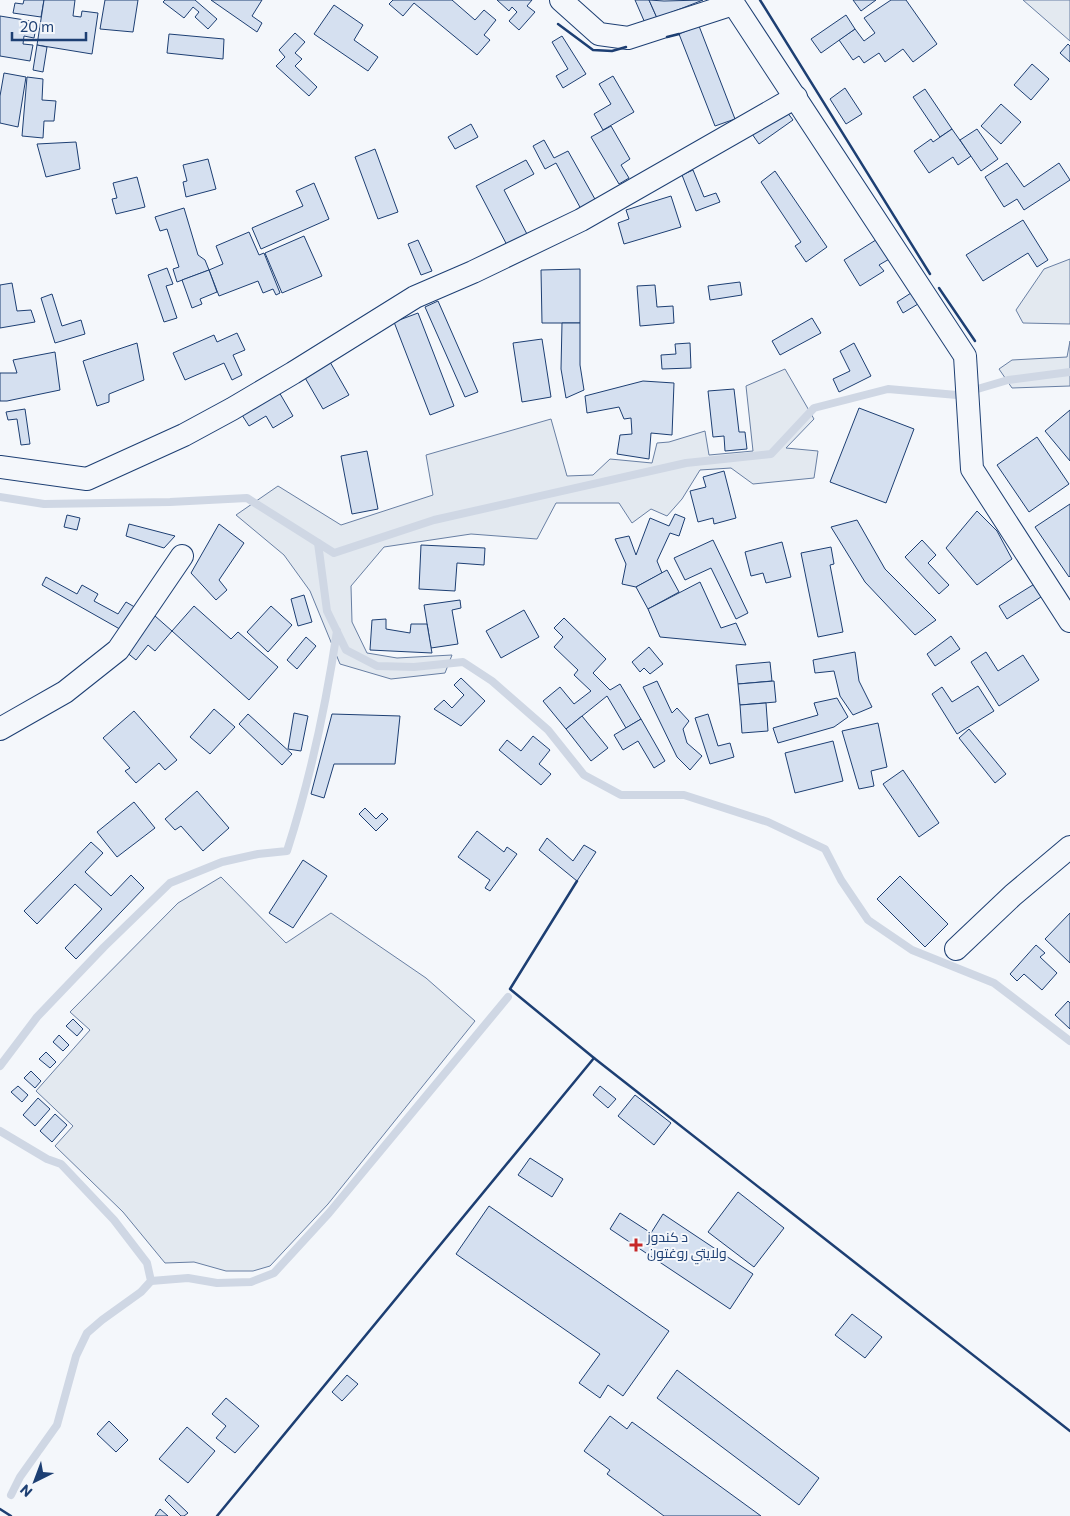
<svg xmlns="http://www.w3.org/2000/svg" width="1070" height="1516" viewBox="0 0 1070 1516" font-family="Commissioner,Cairo,sans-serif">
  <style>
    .green { fill: #e3e9f0; stroke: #687fa3 }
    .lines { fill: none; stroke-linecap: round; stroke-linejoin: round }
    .stream { stroke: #cfd7e4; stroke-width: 8 }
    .building { fill: #d5e0f0; stroke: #1d3f73 }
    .minor-casing { stroke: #1d3f73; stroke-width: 24 }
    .minor { stroke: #f4f7fb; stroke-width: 22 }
    .wall { stroke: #1d3f73; stroke-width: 2.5 }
    .poi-dot { fill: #c62828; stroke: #f4f7fb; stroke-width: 2 }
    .labels { text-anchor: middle; stroke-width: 4; stroke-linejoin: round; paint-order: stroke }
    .poi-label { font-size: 14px; fill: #1d3f73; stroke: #f4f7fb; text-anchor: start }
  </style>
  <rect width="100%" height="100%" fill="#f4f7fb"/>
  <!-- green -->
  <g class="green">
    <path d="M1023,0H1070V41Z"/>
    <path d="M1070,259V324L1023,323L1016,310L1044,269Z"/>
    <path d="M1070,341V386L1012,388L999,369L1012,360L1067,357Z"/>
    <path d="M785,369L814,419L786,448L818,451L814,478L753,484L731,468L700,470L682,499L667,516L651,509L632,523L619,503H556L537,539L471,534L384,547L351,586L352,622L367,653L397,658L452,655L445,673L391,679L340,664L310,591L284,555L236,515L278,486L341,525L433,495L426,455L551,419L567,476L593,475L610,459L652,463L657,443L669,442L705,431L709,455L753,451L746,386Z"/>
    <path d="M221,877L286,943L331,913L426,978L475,1021L328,1204L270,1266L253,1271H226L194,1262L165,1263L123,1212L55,1146L73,1126L36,1091L90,1030L70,1012L178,903Z"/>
  </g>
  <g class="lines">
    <!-- stream -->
    <g class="stream">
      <path d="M0,497L44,504L170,502L247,498L334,553L434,520L686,463L771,454L814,408L888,389L957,395L1008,380L1070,372"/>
      <path d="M318,543L327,611L346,650L377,666L414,667L463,662L492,681L548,730L584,775L621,795H684L768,822L825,849L841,880L868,920L912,950L994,983L1070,1041"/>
      <path d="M0,1066L37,1017L104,947L170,883L222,862L258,854L287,851C310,780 326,705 337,631"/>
      <path d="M0,1131L47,1159L61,1164L114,1220L147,1263L151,1281L141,1292L102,1320L87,1333L76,1356L57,1425L20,1477L11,1495"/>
      <path d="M151,1281L188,1278L217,1283L251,1282L274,1273L329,1213L508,997"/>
    </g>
  </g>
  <!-- building -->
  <g class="building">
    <path d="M24,0H44L41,17L13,13L15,3L23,4Z"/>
    <path d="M44,0H75L73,16L81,17L82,11L98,13L92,54L37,45Z"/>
    <path d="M105,0H138L133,32L100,29Z"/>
    <path d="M165,0H195L217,19L208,29L195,17L199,12L193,7L184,18L163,2Z"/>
    <path d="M211,0H262L252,16L262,23L257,32Z"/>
    <path d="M393,0H452L475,20L484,10L496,20L484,35L490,40L477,55L414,3L403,16L389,4Z"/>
    <path d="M497,0H532L527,6L535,12L519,30L509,21L517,12L512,7L509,11Z"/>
    <path d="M635,0H649L657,18L645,23Z"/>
    <path d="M649,0L664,1L703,0L657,18Z"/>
    <path d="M853,0H876L861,11Z"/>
    <path d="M891,0H906L937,44L913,62L903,49L885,62L879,53L864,63L859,56L853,60L839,40L855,29L864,41L875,33L864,18Z"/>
    <path d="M334,5L363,25L354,40L378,57L368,71L314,34Z"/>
    <path d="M846,15L855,29L821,53L811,39Z"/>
    <path d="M0,16L37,22L34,38L24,36L23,44L33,45L30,61L0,56Z"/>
    <path d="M699,26L735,119L715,126L679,34Z"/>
    <path d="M295,33L305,42L295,53L302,59L295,66L317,87L309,96L276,66L285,57L279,50Z"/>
    <path d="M169,34L224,39L223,59L167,53Z"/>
    <path d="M562,36L586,74L563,88L556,76L568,69L552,42Z"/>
    <path d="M1068,44L1070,46V62L1060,53Z"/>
    <path d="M37,45L47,47L43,72L33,70Z"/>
    <path d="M1032,64L1049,79L1031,100L1014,85Z"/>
    <path d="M4,73L26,77L18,127L0,123V96Z"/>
    <path d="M613,76L634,112L603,130L594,114L611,104L599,84Z"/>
    <path d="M27,77L43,79L42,100L56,101L54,121H44L43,138L22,136Z"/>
    <path d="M845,88L862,114L846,124L830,99Z"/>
    <path d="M925,89L952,129L940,137L913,97Z"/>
    <path d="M1001,104L1021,122L1001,144L981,126Z"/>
    <path d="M784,108L793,120L759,144L750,131Z"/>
    <path d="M471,124L478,137L455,149L448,137Z"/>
    <path d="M611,126L630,159L621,165L629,178L619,184L591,137Z"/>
    <path d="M952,129L971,156L958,165L953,157L929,173L914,151L931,139L933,142Z"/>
    <path d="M977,129L998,159L981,171L960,140Z"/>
    <path d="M544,140L554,158L568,151L596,201L581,209L556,163L545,169L533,146Z"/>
    <path d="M76,142L80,169L46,177L37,144Z"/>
    <path d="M375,149L398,212L378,219L355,157Z"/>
    <path d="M208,159L216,189L186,197L183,182L187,181L183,165Z"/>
    <path d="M526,160L534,174L504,190L528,236L508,247L476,186Z"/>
    <path d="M1007,163L1024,187L1059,163L1070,180L1024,210L1017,199L1004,207L985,177Z"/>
    <path d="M693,170L704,197L716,193L720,202L696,211L682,175Z"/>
    <path d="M775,171L827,247L806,262L795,246L801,242L761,182Z"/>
    <path d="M137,177L145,207L116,214L112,199L117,198L113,183Z"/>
    <path d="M314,183L329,219L261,249L252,228L303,206L296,191Z"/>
    <path d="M671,196L681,227L624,244L618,223L629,219L626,210Z"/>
    <path d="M184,208L198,255L205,260L209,270L177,282L173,269L179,267L167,229L160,231L155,217Z"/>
    <path d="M1023,220L1048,260L1037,267L1028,253L983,281L966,255Z"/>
    <path d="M249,232L259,255L264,253L280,293L276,295L273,289L263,293L258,281L219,296L209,270L223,264L216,246Z"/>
    <path d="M304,236L322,276L282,293L265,253Z"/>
    <path d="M879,238L891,258L879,265L884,271L860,286L844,260Z"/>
    <path d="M418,240L432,271L421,275L408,244Z"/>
    <path d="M167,268L173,284L166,286L177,318L164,322L148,275Z"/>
    <path d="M580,269V323H542L541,270Z"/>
    <path d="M209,270L217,292L200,299L202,304L192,308L182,280Z"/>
    <path d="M740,282L742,295L710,300L708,286Z"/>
    <path d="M12,283L17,311L31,310L35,322L0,328V285Z"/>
    <path d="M655,285L657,307L673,306L674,323L640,326L637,286Z"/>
    <path d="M911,293L918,304L903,313L897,302Z"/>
    <path d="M52,294L62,326L81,320L85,334L55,343L41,298Z"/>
    <path d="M438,301L478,392L465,397L425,307Z"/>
    <path d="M418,313L454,406L430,415L394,322Z"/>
    <path d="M812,318L821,333L780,355L772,341Z"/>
    <path d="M562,323H580V365L584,390L566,398L561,369Z"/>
    <path d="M237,333L245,350L233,355L242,375L232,380L224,363L185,380L173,353L214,335L217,342Z"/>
    <path d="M542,339L551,397L522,402L513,343Z"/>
    <path d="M137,343L144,380L109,394V402L97,406L83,361Z"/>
    <path d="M690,343L691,368L662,369L661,355L676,354L675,344Z"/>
    <path d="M854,343L871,376L839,392L833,379L850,371L840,351Z"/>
    <path d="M55,352L60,390L7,401H0V373H17L13,360Z"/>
    <path d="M330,362L349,395L323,409L304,376Z"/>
    <path d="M643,381L674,383L672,435L651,433L649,459L617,454L620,435L632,434L631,418L624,419L619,407L587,413L585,396Z"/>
    <path d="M734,389L739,432H745L747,449L725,451L724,436L713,437L708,391Z"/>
    <path d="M279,392L293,416L273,428L266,416L249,426L242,415Z"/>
    <path d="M859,408L914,429L886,503L830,482Z"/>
    <path d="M25,409L30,444L21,445L17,419L8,420L6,412Z"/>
    <path d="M1070,410V461L1045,431Z"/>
    <path d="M1037,437L1069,484L1029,512L997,465Z"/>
    <path d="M367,451L378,509L352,514L341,456Z"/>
    <path d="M724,471L736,518L714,524L713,518L698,522L690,491L706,487L703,477Z"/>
    <path d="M1070,504V576L1069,577L1035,527Z"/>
    <path d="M977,511L997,531L1012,559L977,585L946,548Z"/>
    <path d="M675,514L685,518L679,536L670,533L657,561L662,573L636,587L622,584L626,564L615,539L629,536L636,555L650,518L669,526Z"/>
    <path d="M67,515L80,518L77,530L64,527Z"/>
    <path d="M857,520L885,569L936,620L915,635L865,582L831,527Z"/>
    <path d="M129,524L175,536L164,548L126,536Z"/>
    <path d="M219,524L244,543L219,580L227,590L216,600L191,573Z"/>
    <path d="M713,540L748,613L736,619L711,568L685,580L674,558Z"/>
    <path d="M922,540L936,555L928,563L949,585L939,594L905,557Z"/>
    <path d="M782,542L791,577L766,583L763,573L751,576L745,552Z"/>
    <path d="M421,545L485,548L484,565L457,563L455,591L419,589Z"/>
    <path d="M831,547L834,564L830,565L843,632L818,637L801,553Z"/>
    <path d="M667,570L679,592L648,609L636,587Z"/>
    <path d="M46,577L77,594L82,585L98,594L94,601L118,614L126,602L138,609L125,632L42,585Z"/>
    <path d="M700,582L721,628L736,623L746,645L660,637L648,609Z"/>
    <path d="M1036,583L1044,595L1007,619L999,606Z"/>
    <path d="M304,595L312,622L298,626L291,599Z"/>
    <path d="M460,600L461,608L452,610L458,644L431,648L424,605Z"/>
    <path d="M194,606L231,639L238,632L278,667L249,700L172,631Z"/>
    <path d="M271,606L292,625L268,652L247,632Z"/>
    <path d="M524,610L539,637L501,658L486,631Z"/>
    <path d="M155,616L172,631L155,651L148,645L136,660L125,651Z"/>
    <path d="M564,618L606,659L593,673L610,690L620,684L641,719L626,728L607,696L566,729L543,701L560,687L574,704L591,691L574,675L578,670L554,647L563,637L554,628Z"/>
    <path d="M386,619V629L410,633L411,624H427L432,653L370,650L372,620Z"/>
    <path d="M951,636L960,649L935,666L927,654Z"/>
    <path d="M306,637L316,646L297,669L287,660Z"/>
    <path d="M649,647L663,664L650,674L644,668L640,672L632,662Z"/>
    <path d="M855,652L859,681L872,707L853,715L840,696L834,671L815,673L813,660Z"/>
    <path d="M986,652L998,671L1023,655L1039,680L999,706L971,662Z"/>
    <path d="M770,662L772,681L738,684L736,665Z"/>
    <path d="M461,678L485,701L461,726L434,709L444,700L452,708L464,695L454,685Z"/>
    <path d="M657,681L672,713L677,708L689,721L683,729L687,743L702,756L690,770L677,757L643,687Z"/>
    <path d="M774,681L776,702L740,705L738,684Z"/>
    <path d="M978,686L994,711L957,734L932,694L942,687L952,702Z"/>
    <path d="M837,698L848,717L834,727L778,743L773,728L818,715L814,703Z"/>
    <path d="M766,703L768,731L742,733L740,705Z"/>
    <path d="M214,709L235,727L210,754L190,737Z"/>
    <path d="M134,711L177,760L165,770L159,763L136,783L125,771L130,768L103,738Z"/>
    <path d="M294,713L308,716L301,751L288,749Z"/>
    <path d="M248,714L292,754L282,765L239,724Z"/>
    <path d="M332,714L400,716L395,764H334L324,798L311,794Z"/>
    <path d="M708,714L718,746L730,743L734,757L710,764L695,718Z"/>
    <path d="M582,716L608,748L591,761L566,729Z"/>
    <path d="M641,719L665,761L654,768L638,741L623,750L614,735Z"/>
    <path d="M878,723L887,767L871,771L874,786L859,789L842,731Z"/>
    <path d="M969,729L1006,774L995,783L959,738Z"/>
    <path d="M533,736L550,750L539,764L551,774L541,785L499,750L507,740L521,751Z"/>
    <path d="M833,741L843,781L795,793L785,753Z"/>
    <path d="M903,770L939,823L919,837L883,784Z"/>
    <path d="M197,791L229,828L203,851L181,826L175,830L165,819Z"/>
    <path d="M134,802L155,828L117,857L97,832Z"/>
    <path d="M365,808L376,819L382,813L388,819L376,831L359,814Z"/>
    <path d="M477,831L504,852L507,847L517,854L490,891L485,888L490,880L458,857Z"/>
    <path d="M547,838L573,861L584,845L596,852L577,881L539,850Z"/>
    <path d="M91,842L103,853L85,872L111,896L131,875L144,888L76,959L65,948L102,909L75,884L37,924L24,911Z"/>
    <path d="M303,860L327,876L293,928L269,913Z"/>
    <path d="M900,876L948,924L925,947L877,899Z"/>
    <path d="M1070,913V963L1045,939Z"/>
    <path d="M1036,945L1045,953L1040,957L1057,973L1042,990L1024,974L1017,981L1010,974Z"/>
    <path d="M1068,1001L1070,1003V1029L1055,1015Z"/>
    <path d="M73,1019L83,1029L77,1036L66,1026Z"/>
    <path d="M59,1035L69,1045L63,1051L53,1042Z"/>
    <path d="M46,1052L56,1062L50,1068L39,1059Z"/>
    <path d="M31,1071L41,1081L35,1088L24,1078Z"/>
    <path d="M18,1086L28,1095L22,1102L11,1092Z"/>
    <path d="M600,1086L616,1099L608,1108L593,1095Z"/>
    <path d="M635,1095L671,1123L654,1145L618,1116Z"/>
    <path d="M38,1098L50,1109L35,1126L23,1115Z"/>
    <path d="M55,1114L67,1125L52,1142L40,1131Z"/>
    <path d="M530,1158L563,1179L552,1197L518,1175Z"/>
    <path d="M738,1192L784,1228L754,1267L708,1232Z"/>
    <path d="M489,1206L669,1331L623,1396L608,1385L600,1398L579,1383L600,1354L456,1254Z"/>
    <path d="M620,1213L651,1233L663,1214L753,1274L730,1309L610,1229Z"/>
    <path d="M852,1314L882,1337L865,1358L835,1335Z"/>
    <path d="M677,1370L819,1478L799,1505L657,1398Z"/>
    <path d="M347,1375L358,1384L342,1401L332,1392Z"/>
    <path d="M226,1398L259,1426L235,1453L216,1438L226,1426L212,1414Z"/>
    <path d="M610,1416L627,1429L632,1422L761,1516H664L607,1474L610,1470L584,1451Z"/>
    <path d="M109,1421L128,1440L116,1452L97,1434Z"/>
    <path d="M187,1427L215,1451L188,1483L159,1459Z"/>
    <path d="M169,1495L188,1513L184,1516H181L165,1500Z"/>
    <path d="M160,1509L168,1516H155Z"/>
  </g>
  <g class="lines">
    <!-- minor casing -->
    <g class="minor-casing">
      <g id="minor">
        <path d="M561,0L599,34L628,38L733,4"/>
        <path d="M731,0L965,356L972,469L1070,621"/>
        <path d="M0,467L87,479L184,435L232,409L293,373L415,297L473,272L581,220L796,97"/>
        <path d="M0,729L65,692L118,650L182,556"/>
        <path d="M956,949L1013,895L1070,847"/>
      </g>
    </g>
    <!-- minor -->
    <use href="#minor" class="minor"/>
    <!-- wall -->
    <g class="wall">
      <path d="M760,0L930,274"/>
      <path d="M558,24L593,50L612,51L626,47"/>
      <path d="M667,37L679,34"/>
      <path d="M939,288L975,341"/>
      <path d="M577,881L510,989L594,1058"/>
      <path d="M0,1509L11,1516"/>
      <path d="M217,1516L594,1058L1070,1431"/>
    </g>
  </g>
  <!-- markers -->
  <path class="poi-dot" d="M633.5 1237.5h5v5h5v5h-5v5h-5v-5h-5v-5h5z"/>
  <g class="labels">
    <!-- poi labels -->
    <g class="poi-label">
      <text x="647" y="1242">د کندوز<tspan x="647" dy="16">ولایتي روغتون</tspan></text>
    </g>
  </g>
  <!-- north arrow -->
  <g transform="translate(35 1481) rotate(222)" stroke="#f4f7fb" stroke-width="4" paint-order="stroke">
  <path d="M0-4L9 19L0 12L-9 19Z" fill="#1d3f73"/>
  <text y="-8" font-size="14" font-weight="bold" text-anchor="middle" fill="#1d3f73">N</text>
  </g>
  <!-- scale -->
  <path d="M12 32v8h74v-8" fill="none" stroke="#1d3f73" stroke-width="2.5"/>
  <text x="20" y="32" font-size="15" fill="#1d3f73" stroke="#f4f7fb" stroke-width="4" paint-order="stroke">20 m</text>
</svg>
